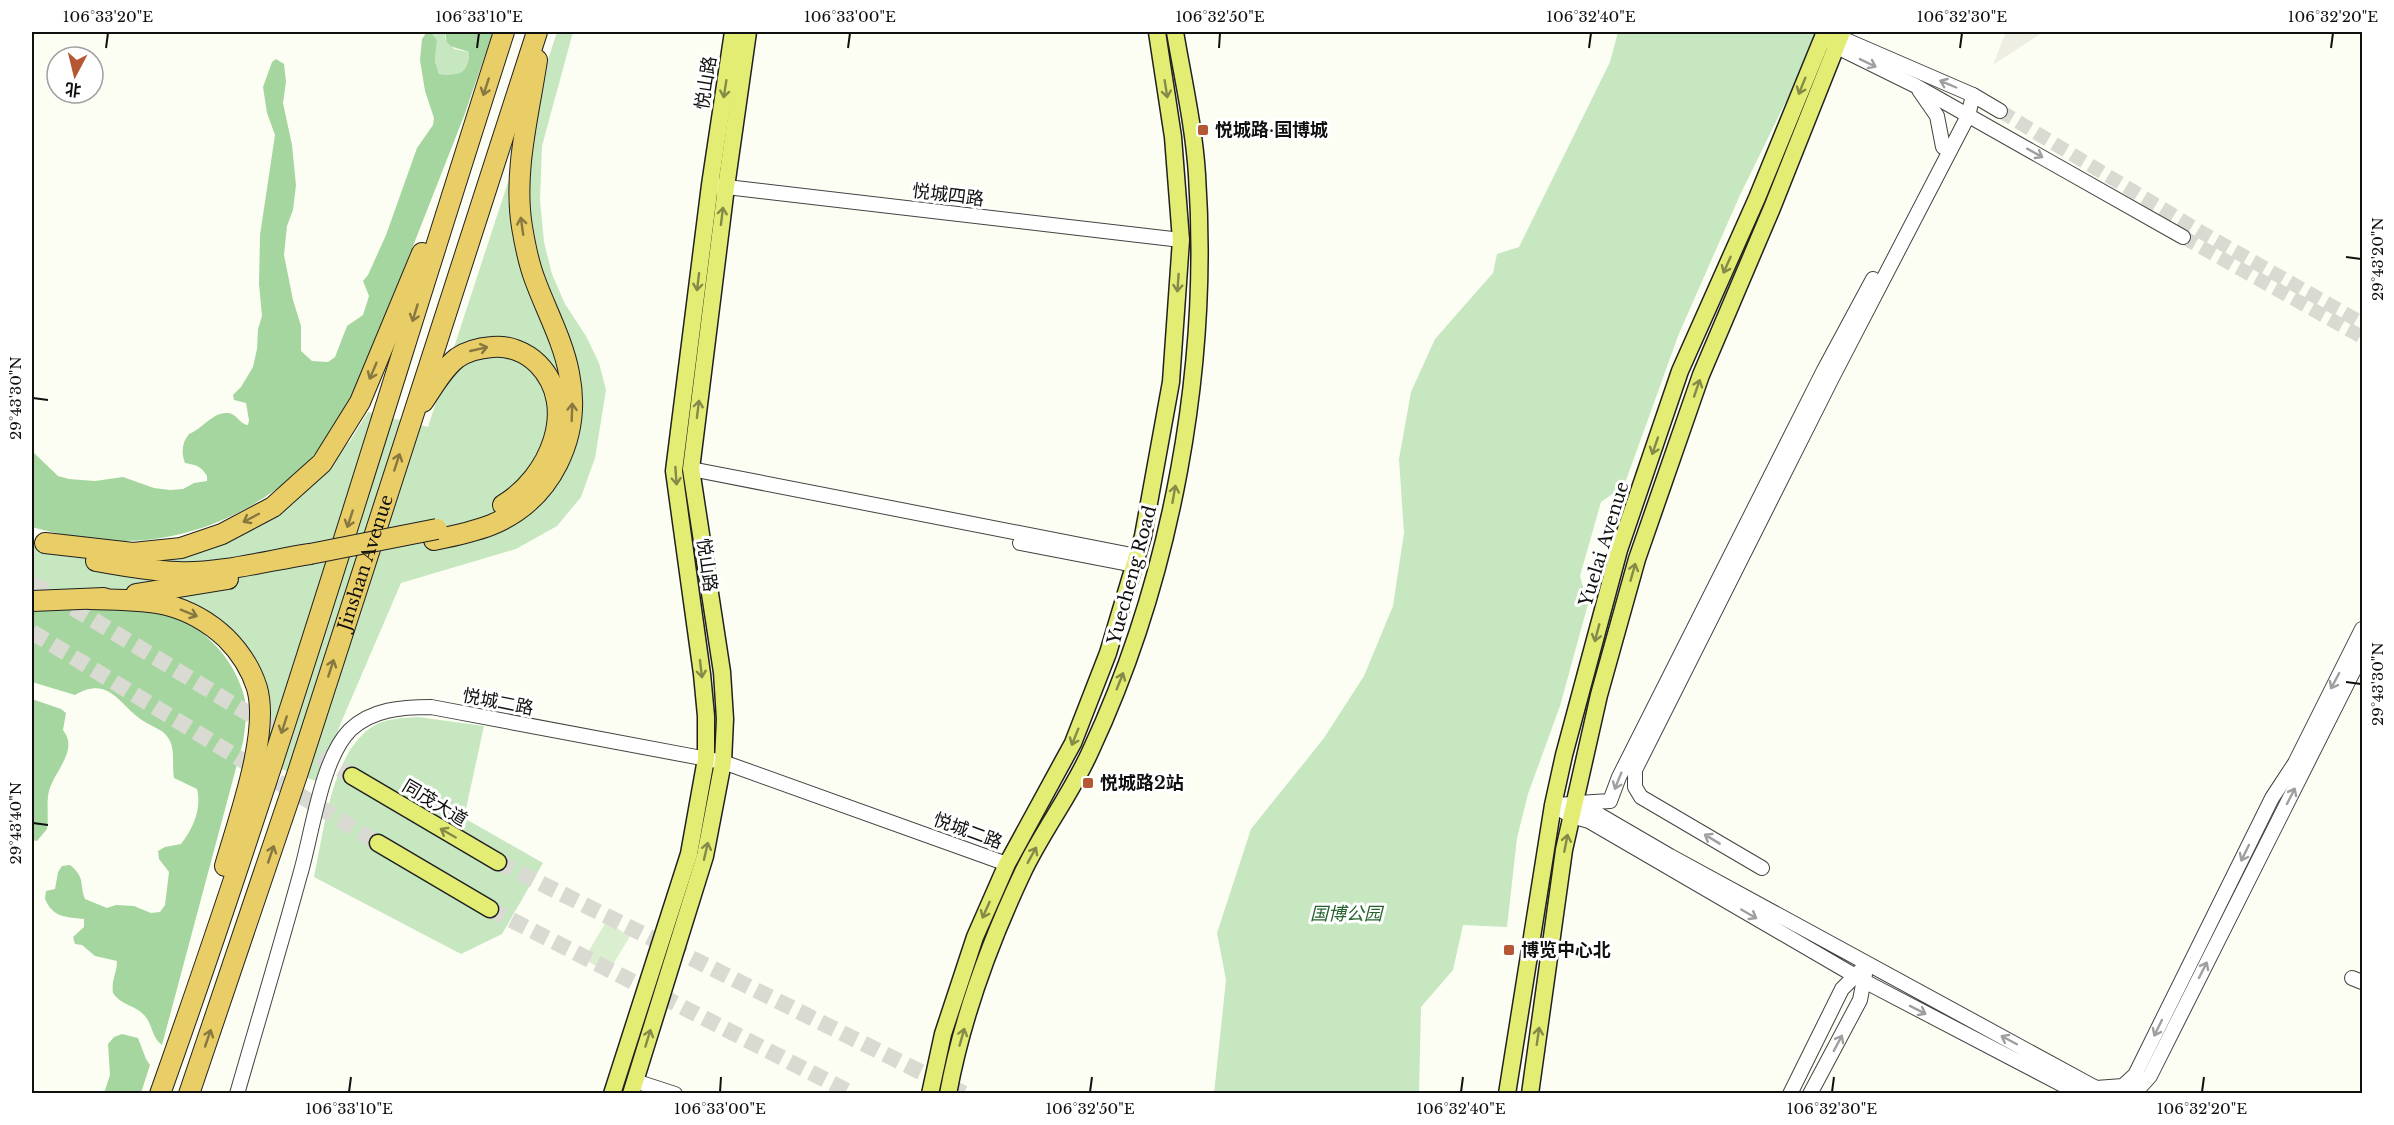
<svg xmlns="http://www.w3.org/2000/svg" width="2394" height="1125" viewBox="0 0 2394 1125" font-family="'Libre Baskerville','Noto Sans SC',serif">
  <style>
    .green { fill: #c6e7bf }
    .forest { fill: #a6d69f }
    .pitch { fill: #daefd0 }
    .plaza { fill: #eeefe2 }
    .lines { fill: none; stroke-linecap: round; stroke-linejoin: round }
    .minor-tunnel { stroke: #d9dad1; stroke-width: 14; stroke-dasharray: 14 7; stroke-linecap: butt }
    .major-tunnel { stroke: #d9dad1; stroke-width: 16; stroke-dasharray: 16 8; stroke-linecap: butt }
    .minor-casing { stroke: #434343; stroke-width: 16 }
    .major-casing { stroke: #212121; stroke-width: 19 }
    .highway-casing { stroke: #212121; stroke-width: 22 }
    .minor { stroke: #fff; stroke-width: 14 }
    .major { stroke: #e3ed74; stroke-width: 16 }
    .highway { stroke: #e9cd67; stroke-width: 20 }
    .highway-bridge-casing { stroke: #212121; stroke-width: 22; stroke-linecap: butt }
    .highway-bridge { stroke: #e9cd67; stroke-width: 20 }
    .oneway { stroke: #9f9f9f }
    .oneway2 { stroke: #848a47 }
    .oneway3 { stroke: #877840 }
    .ticks { fill: none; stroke: #101010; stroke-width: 2 }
    .poi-dot { fill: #b55732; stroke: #fff; stroke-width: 2 }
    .labels { text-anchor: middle; stroke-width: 6; stroke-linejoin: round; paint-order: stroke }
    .street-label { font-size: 18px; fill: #101010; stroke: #fff }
    .poi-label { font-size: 18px; font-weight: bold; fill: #101010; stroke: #fff; text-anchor: start }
    .park-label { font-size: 18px; font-style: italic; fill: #24632c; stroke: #fff }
    .neatline { fill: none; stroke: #101010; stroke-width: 2 }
    .ticks-label { font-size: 15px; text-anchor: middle; fill: #101010 }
  </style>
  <rect width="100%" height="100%" fill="#fdfef3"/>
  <!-- green -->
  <g class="green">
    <path d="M432,32H446L445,38L454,49L469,52C469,74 458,76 439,74L435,61L437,40Z"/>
    <path d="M557,32H573L542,146L540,200L544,242L552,274L565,304L586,336L599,363L606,390L595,458L581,497L557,526L516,549L401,583L316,781L261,762L253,662L172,599L32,591V546L49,553H176L330,464L350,441L368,412L428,427Z"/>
    <path d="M1618,32H1820L1740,195L1678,336L1624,486L1601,502L1580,576L1588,604L1560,706L1528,794L1517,838L1507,927L1463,925L1453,970L1421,1007L1419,1093L1214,1094L1226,980L1217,933L1251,829L1324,738L1364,676L1393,606L1404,533L1399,459L1411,392L1435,339L1493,273L1497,254L1519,247L1610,62Z"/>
    <path d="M418,717L484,726L464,818L543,863L502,934L461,954L314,877C324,831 332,747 377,724C390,718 405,718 418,717Z"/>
  </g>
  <!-- forest -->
  <g class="forest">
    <path d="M446,32H493L464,116L364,371C354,394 342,418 327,439C281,501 199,542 122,541C91,541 61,535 32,527V451L58,476L69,479L95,481L123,477L154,488L170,490L183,489L194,483L207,481V476C201,466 196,465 185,463C181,453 182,442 189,434C202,429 213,412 227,413C237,413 239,424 248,425L249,420L246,403L234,400L233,395L241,387L253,367L257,349L258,329L262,316L259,284L260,235L275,135L267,113L263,87L272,62L276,59L284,64L286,82L283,103L292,145L296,185L293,210L287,226L284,255L293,300L301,326V351L312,361L328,362L335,357L347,326L363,315L369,296L363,281L368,275L386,235L417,148L433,125L434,118L425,91L420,60L422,39L426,33H432L437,40L435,61L439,74C458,76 469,74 469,52C457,47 444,49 446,32Z"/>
    <path d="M32,607L116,608C132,612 147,610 162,613C200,621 235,659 244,696C248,711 245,728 243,742L162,1045C151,1037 153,1024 144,1015C135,1005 122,1006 113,993C111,980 117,973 117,961L95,956L82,945L75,944L73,937L84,927V919C67,917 53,918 45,899L46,891L55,889L58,872L62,866L70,865C86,878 79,884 85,899L107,908L116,905L134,906L151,913L160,912L165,905L169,872L159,859L158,851L165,847L181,844C193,829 202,808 197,789L174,778C172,766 175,752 170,741C164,729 156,729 145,722C120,708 111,674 75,695L32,682Z"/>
    <path d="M32,699L61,709L66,713L63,730C79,750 55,770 49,791C46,803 49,817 47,829L37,841L32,840Z"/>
    <path d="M122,1034L138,1038L146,1059L150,1065L141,1093H104L110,1075L108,1044L114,1037Z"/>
  </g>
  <!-- pitch -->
  <path class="pitch" d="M606,922L630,936L608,973L584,959Z"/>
  <!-- plaza -->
  <path class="plaza" d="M2006,32H2043L1993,65Z"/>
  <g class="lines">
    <!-- minor-tunnel -->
    <g class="minor-tunnel">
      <path d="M2000,111L2203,233L2362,323"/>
      <path d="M2183,237L2362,337"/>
    </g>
    <!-- major-tunnel -->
    <g class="major-tunnel">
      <path d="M32,583L352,776"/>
      <path d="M32,632L378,843"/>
      <path d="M498,862L965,1094"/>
      <path d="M490,909L853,1094"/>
    </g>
    <!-- minor casing -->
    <g class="minor-casing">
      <g id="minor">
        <path d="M1831,36L1839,37L1973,95L2000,111"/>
        <path d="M1828,40L1835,46L1916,86L2183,237"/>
        <path d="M1919,90L1937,116L1943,147"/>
        <path d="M718,186L1181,240"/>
        <path d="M691,469L1137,556"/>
        <path d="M1020,543L1134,565"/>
        <path d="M1578,803L1610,801L1619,777L1824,370L1873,279"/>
        <path d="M1762,868L1641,797L1635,787V770L1833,376L1968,116L1973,95"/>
        <path d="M2352,978L2362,982"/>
        <path d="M635,1081L675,1094"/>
        <path d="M237,1094C258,1021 280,948 300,875C312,835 321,759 350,730C372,709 402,707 431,707L723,762L1007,864"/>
        <path d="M1790,1094L1842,989L1861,970"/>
        <path d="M1810,1094L1860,1000L1865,974"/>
        <path d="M2080,1094L1864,981L1589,821L1571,816L1553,805L1574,804L1591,810L1670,856L2096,1088L2123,1086L2135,1075L2272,798L2295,763L2362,629"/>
        <path d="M2134,1094L2150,1076L2362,654"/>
      </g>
    </g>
    <!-- major casing -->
    <g class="major-casing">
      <g id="major">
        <path d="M352,776L498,862"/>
        <path d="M378,843L490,909"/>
        <path d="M612,1094L689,854L706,759V716L702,674L674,471L710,185L733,32"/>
        <path d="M631,1094L705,856L723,762L725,719L722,672L691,469L726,187L748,32"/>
        <path d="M930,1094L943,1034L975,937L1007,864L1073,743L1108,653L1143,536L1171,382L1181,240L1173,137L1157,32"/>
        <path d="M948,1094C962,1018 990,942 1023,872C1043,830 1072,793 1091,750C1172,576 1210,367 1197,175C1194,127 1183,79 1175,32"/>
        <path d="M1507,1094L1553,805L1564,755L1619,550L1680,371L1757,198L1825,32"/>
        <path d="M1530,1094L1564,850L1599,695L1637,559L1701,375L1772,208L1842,32"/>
      </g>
    </g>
    <!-- highway casing -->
    <g class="highway-casing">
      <g id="highway">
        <path d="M423,402C433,387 443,369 457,358C467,351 480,348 492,347C508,345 526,352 538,364C580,407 549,478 503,505"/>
        <path d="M434,540C454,536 473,532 491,525C552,500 582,436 569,373C563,341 546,310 535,280C528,262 525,245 522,227C513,172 529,114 537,60"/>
        <path d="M45,543L133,553L181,548L222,534L273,507L322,463L360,402L422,253"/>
        <path d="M96,561C123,566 151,571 178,572C219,574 270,560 310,554"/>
        <path d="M136,594L228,579"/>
        <path d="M90,599C115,600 143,599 167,605C190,611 209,622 226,638C240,652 251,669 257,688C270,734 238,820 225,866"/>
        <path d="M32,601L104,598"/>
        <path d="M160,1094C285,743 390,386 504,32"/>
        <path id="s1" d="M189,1094L297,775L537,32"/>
      </g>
    </g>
    <!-- minor -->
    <use href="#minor" class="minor"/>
    <!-- major -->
    <use href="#major" class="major"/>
    <!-- highway -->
    <use href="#highway" class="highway"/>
    <!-- highway-bridge casing -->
    <g class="highway-bridge-casing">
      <path id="highway-bridge" d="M310,554L437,529"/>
    </g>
    <!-- highway-bridge -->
    <use href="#highway-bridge" class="highway-bridge"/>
  </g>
  <!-- one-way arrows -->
  <defs><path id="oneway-shaft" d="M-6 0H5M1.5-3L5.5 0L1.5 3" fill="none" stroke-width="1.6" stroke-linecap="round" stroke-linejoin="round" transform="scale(1.5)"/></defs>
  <g class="oneway">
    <use href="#oneway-shaft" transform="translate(1868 63) rotate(26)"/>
    <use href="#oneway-shaft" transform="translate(1948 84) rotate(-157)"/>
    <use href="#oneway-shaft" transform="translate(2035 153) rotate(29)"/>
    <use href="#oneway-shaft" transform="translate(2335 681) rotate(118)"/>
    <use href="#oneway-shaft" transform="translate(1618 781) rotate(112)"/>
    <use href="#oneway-shaft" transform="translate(2291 796) rotate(-63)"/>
    <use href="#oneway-shaft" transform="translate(1712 839) rotate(-149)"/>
    <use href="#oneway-shaft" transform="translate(2245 853) rotate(116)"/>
    <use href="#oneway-shaft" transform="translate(1749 914) rotate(30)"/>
    <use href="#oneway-shaft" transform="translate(2203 970) rotate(-63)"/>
    <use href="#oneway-shaft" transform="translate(1918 1010) rotate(27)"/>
    <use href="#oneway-shaft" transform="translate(2158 1028) rotate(116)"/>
    <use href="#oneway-shaft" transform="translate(2009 1040) rotate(-152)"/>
    <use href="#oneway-shaft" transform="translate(1838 1043) rotate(-62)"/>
  </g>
  <g class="oneway2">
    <use href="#oneway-shaft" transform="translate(1802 86) rotate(112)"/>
    <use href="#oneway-shaft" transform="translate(725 89) rotate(99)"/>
    <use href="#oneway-shaft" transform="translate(1166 89) rotate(81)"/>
    <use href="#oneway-shaft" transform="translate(722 216) rotate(-83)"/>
    <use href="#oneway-shaft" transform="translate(1727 265) rotate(114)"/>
    <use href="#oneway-shaft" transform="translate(698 282) rotate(97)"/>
    <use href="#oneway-shaft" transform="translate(1178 283) rotate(94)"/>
    <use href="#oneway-shaft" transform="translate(1697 388) rotate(-71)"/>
    <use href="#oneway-shaft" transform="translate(698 409) rotate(-83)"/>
    <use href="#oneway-shaft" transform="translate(1655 446) rotate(109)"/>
    <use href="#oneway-shaft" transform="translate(676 476) rotate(86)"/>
    <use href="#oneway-shaft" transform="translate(1174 494) rotate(-80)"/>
    <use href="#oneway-shaft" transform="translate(1633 572) rotate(-74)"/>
    <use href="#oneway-shaft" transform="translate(1597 633) rotate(105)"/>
    <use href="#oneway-shaft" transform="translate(701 669) rotate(83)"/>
    <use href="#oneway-shaft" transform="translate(1120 681) rotate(-68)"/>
    <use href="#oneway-shaft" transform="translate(1075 737) rotate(112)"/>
    <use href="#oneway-shaft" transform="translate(448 833) rotate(-150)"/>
    <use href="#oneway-shaft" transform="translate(1566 843) rotate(-79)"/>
    <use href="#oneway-shaft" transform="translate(706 851) rotate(-77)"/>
    <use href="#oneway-shaft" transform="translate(1032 855) rotate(-61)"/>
    <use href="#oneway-shaft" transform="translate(986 910) rotate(114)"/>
    <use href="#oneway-shaft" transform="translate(1538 1036) rotate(-82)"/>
    <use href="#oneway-shaft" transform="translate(962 1037) rotate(-74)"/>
    <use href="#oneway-shaft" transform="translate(648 1038) rotate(-73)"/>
  </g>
  <g class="oneway3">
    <use href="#oneway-shaft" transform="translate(486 87) rotate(108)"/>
    <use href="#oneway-shaft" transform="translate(522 226) rotate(-98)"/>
    <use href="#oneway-shaft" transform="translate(415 313) rotate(107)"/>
    <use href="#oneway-shaft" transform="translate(479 349) rotate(-13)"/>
    <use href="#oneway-shaft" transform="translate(373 371) rotate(113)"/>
    <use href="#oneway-shaft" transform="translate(572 412) rotate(-88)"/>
    <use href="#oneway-shaft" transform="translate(397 462) rotate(-72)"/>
    <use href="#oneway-shaft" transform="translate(251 518) rotate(152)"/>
    <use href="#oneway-shaft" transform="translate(350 519) rotate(108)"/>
    <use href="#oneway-shaft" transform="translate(189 613) rotate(22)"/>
    <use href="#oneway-shaft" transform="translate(331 668) rotate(-72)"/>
    <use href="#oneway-shaft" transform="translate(284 725) rotate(108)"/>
    <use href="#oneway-shaft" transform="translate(271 854) rotate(-71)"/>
    <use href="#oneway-shaft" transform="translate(208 1038) rotate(-71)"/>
  </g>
  <!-- ticks -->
  <path class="ticks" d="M106,48L108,33M477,48L479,33M848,48L850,33M1219,48L1220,33M1589,48L1591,33M1960,48L1962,33M2331,48L2333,33M2346,257L2361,259M33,398L48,400M2346,682L2361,684M33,823L48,825M349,1092L351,1077M720,1092L721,1077M1090,1092L1092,1077M1461,1092L1463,1077M1832,1092L1834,1077M2202,1092L2204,1077"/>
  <!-- markers -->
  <g class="poi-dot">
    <rect x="1197" y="124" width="12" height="12" rx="3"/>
    <rect x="1082" y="777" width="12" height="12" rx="3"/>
    <rect x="1503" y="944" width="12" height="12" rx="3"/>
  </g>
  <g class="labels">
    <!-- street labels -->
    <g class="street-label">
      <text transform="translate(706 83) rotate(-81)" y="6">悦山路</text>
      <text transform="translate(948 195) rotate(7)" y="6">悦城四路</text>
      <text transform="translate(1604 544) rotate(-73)" y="6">Yuelai Avenue</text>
      <text dy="6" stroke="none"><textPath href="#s1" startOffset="560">Jinshan Avenue</textPath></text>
      <text transform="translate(707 565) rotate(82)" y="6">悦山路</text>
      <text transform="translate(1132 575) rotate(-75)" y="6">Yuecheng Road</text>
      <text transform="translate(498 702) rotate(11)" y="6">悦城二路</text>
      <text transform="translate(435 803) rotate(31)" y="6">同茂大道</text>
      <text transform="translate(968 831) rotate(20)" y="6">悦城二路</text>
    </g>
    <!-- poi labels -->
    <g class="poi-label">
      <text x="1215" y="136">悦城路·国博城</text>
      <text x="1100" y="789">悦城路2站</text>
      <text x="1521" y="956">博览中心北</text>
    </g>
    <!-- park labels -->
    <g class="park-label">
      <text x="1346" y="920">国博公园</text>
    </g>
  </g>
  <!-- border -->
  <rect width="2394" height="1125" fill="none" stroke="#ffffff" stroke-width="66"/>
  <!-- north arrow -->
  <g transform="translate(75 75) rotate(187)"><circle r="28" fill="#ffffff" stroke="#9f9f9f" stroke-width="1.5"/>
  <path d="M0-4.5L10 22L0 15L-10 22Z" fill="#b55732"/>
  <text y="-9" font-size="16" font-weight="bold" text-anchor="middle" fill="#101010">北</text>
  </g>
  <rect x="33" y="33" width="2328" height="1059" class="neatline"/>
  <g class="ticks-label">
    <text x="108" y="22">106°33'20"E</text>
    <text x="479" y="22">106°33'10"E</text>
    <text x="850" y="22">106°33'00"E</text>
    <text x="1220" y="22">106°32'50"E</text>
    <text x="1591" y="22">106°32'40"E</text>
    <text x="1962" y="22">106°32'30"E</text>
    <text x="2333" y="22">106°32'20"E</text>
    <text transform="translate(2378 259) rotate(-90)" y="5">29°43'20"N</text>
    <text transform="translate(16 398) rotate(-90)" y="5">29°43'30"N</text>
    <text transform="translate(2378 684) rotate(-90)" y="5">29°43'30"N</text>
    <text transform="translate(16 823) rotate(-90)" y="5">29°43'40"N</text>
    <text x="349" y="1114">106°33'10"E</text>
    <text x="720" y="1114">106°33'00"E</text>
    <text x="1090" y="1114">106°32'50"E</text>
    <text x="1461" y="1114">106°32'40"E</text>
    <text x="1832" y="1114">106°32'30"E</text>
    <text x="2202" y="1114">106°32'20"E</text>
  </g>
</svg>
